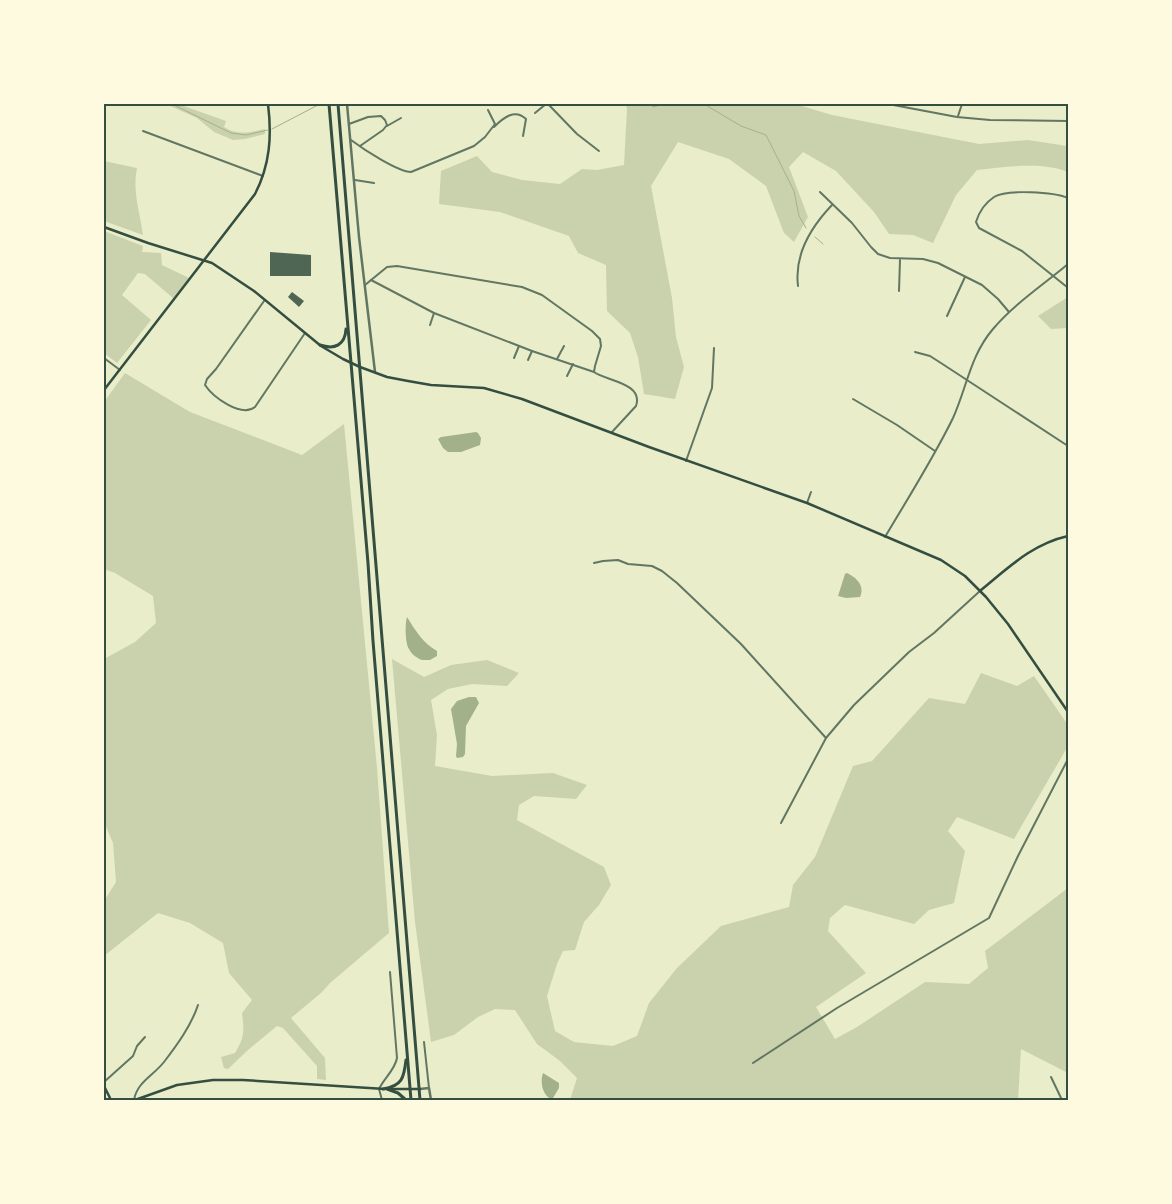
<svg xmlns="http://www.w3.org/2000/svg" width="1172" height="1204" viewBox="0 0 1172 1204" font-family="Figtree,sans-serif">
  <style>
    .green { fill: #cad2ad }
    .water { fill: #a3b18a }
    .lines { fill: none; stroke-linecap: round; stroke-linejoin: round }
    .stream { stroke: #a3b18a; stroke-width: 1 }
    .building { fill: #4f6655 }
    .minor { stroke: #617663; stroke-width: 2 }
    .tertiary { stroke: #617663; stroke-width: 2.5 }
    .secondary { stroke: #344e41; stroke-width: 2.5 }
    .trunk { stroke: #344e41; stroke-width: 3 }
    .neatline { fill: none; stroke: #344e41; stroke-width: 2 }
  </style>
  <rect width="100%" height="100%" fill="#e9edc9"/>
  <!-- green -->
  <g class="green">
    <path d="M166,104H178L226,121L224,127C237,136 251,132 265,129V134L245,139L233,140L214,132L197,118Z"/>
    <path d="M625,104H795L832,115L979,144L1028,140L1067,146H1068V172C1042,161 1005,167 977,170L956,195L933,243L913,235L889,234L874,212L836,171L803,152L789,167L808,217L794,242L784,233L766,186L729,159L678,142L651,186L672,298L676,337L684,367L675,399L644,394L638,357L630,333L607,311L606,265L578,253L569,236L500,212L439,204L441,171L477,156L492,172L522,180L560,184L582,169L597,170L624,165L627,108Z"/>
    <path d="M104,161L137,168C132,190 140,213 143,235L104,221Z"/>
    <path d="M104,231L143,246L142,252L161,253L162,265L189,278L173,298L145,274L138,273L122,295L151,320L117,363L104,353Z"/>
    <path d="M1068,297V328L1051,329L1038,316Z"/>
    <path d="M125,373L190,412L302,455L344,424L377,768L389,933L330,983L321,993L291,1018L325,1058L326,1080L317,1079V1066L283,1028L277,1026L248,1050L228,1069L224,1068L221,1057L235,1053C245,1037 244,1030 242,1013L252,1000L229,973L223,943L190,923L158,913L104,956V901L116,882L113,843L104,822V659L135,642L156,623L153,596L115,573L104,569V402Z"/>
    <path d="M392,659L424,677L451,665L487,660L519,673L507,686L472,684L448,689L431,700L437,735L435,766L492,776L553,773L587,785L576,799L534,796L519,805L517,820L604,867L611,885L599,905L584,922L575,950L563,951L557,964L547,996L555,1031L574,1042L613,1046L637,1036L649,1003L677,968L721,926L789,907L793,885L815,857L853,766L872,761L929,698L965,704L981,673L1017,686L1034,676L1068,725V746L1014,839L957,817L948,831L965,851L954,903L929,910L914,924L845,905L830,918L828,931L866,973L816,1007L835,1039L857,1027L925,982L969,984L988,968L985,951L1068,888V1073L1021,1049L1018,1100H570L577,1078L560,1061L537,1044L515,1010L495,1009L478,1017L454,1035L431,1042L415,922Z"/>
  </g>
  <!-- water -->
  <g class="water">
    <path d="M476,432L478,433L481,438L480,445L461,452H448L443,448L438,439L441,437Z"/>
    <path d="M847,573C857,578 865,586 860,597L846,598L838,596L845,574Z"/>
    <path d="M407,617C415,630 423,643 437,651V656L430,660H422C417,658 411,654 409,649C405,643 405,623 407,617Z"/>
    <path d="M469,697H476L479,703L466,726L465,754L463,757L457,758L456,756L457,744L451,709L457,701Z"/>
    <path d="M543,1073L559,1083V1088L553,1098H549C542,1093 540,1081 543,1073Z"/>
  </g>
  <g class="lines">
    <!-- stream -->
    <g class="stream">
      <path d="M172,104L231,133L246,135L268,130"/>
      <path d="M650,104L653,107L664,104"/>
      <path d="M704,104L741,126L766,135L794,191L799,216L806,228"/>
      <path d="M272,129L320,104"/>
      <path d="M815,237L823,244"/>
    </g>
  </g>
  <!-- building -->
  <g class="building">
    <path d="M270,252L311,255V276H270Z"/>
    <path d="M292,292L304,301L299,307L288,297Z"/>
  </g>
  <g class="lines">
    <!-- minor -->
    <g class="minor">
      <path d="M548,104L577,134L599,151"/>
      <path d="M888,104L957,117L990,120L1068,121"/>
      <path d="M535,113L546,104"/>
      <path d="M958,116L962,104"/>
      <path d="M349,124L368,117L381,116L385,120L387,125L383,130L360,146"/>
      <path d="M387,126L401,118"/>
      <path d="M494,127C503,118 515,108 526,119L523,136"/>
      <path d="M143,131L263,176"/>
      <path d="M351,140C363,149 398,172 411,172L474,146L485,137L495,124L488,110"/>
      <path d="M355,180L374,183"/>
      <path d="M820,192L852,223L871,247L878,254L890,258L923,259L938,263L982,285L998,299L1009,312"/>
      <path d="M371,280L434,313L532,351L594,372"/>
      <path d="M365,285L387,267L397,266L522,287L542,295L592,331L600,339L601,346L595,366L594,372C606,381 644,383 636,406L612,432"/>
      <path d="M798,286C794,254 811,227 832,205"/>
      <path d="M1067,287L1022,251L979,228L976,222C979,212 985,203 994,197C1007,189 1054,192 1068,198"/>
      <path d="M899,291L900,260"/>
      <path d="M264,301L216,369L207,379L205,385C213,397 241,418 255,407L305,333"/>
      <path d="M947,316L965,277"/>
      <path d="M430,325L434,313"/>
      <path d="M1067,350H1068"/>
      <path d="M915,352L930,356L944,365L1068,446"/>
      <path d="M104,358L120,370"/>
      <path d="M514,358L519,346"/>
      <path d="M557,359L564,346"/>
      <path d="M528,360L532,351"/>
      <path d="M567,376L573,364"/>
      <path d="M853,399L897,425L935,451"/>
      <path d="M686,461L712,388L714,348"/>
      <path d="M807,503L811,492"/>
      <path d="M885,537C908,498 933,459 953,418C967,387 970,356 993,329C1014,304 1043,285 1068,264"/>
      <path d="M594,563L603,561L618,560L628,564L652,566L662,571L677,583L741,644L826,738"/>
      <path d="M781,823L826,738L854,705L909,652L934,633L981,590"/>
      <path d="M424,1042L429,1088"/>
      <path d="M753,1063L837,1008L989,918L1018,856L1068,759"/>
      <path d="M1051,1077L1062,1100"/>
      <path d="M104,1082L133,1056L137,1046L145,1037"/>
      <path d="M134,1100C137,1082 153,1076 164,1062C177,1045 191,1026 198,1005"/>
      <path d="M382,1100L379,1089C384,1078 395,1070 397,1058L390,972"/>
    </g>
    <!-- tertiary -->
    <g class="tertiary">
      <path d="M347,104L359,237L375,372"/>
      <path d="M420,1089L429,1088L431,1100"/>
    </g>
    <!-- secondary -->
    <g class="secondary">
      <path d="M104,227L148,243L212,263L254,291L321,346L343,359L360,367L387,377L408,381L431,385L484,388L522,399L649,447L807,503L941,560L965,576L986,597L1008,624L1068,712"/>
      <path d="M104,390L255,194C270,165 272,136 268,104"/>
      <path d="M981,590C1008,568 1032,544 1068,536"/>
      <path d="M104,1086L111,1100"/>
      <path d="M390,1089H420"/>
      <path d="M135,1100L177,1085L213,1080H243L385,1089"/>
    </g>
    <!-- trunk -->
    <g class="trunk">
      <path d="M329,104L368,563L373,641L411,1100"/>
      <path d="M338,104L420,1100"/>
      <path d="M320,345C335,350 345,345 346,329"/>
      <path d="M383,1089C402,1086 404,1078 406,1060"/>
      <path d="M387,1089L398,1093L406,1100"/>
    </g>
  </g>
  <!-- border -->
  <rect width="1172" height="1204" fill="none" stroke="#fefae0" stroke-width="210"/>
  <rect x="105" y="105" width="962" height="994" class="neatline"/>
</svg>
